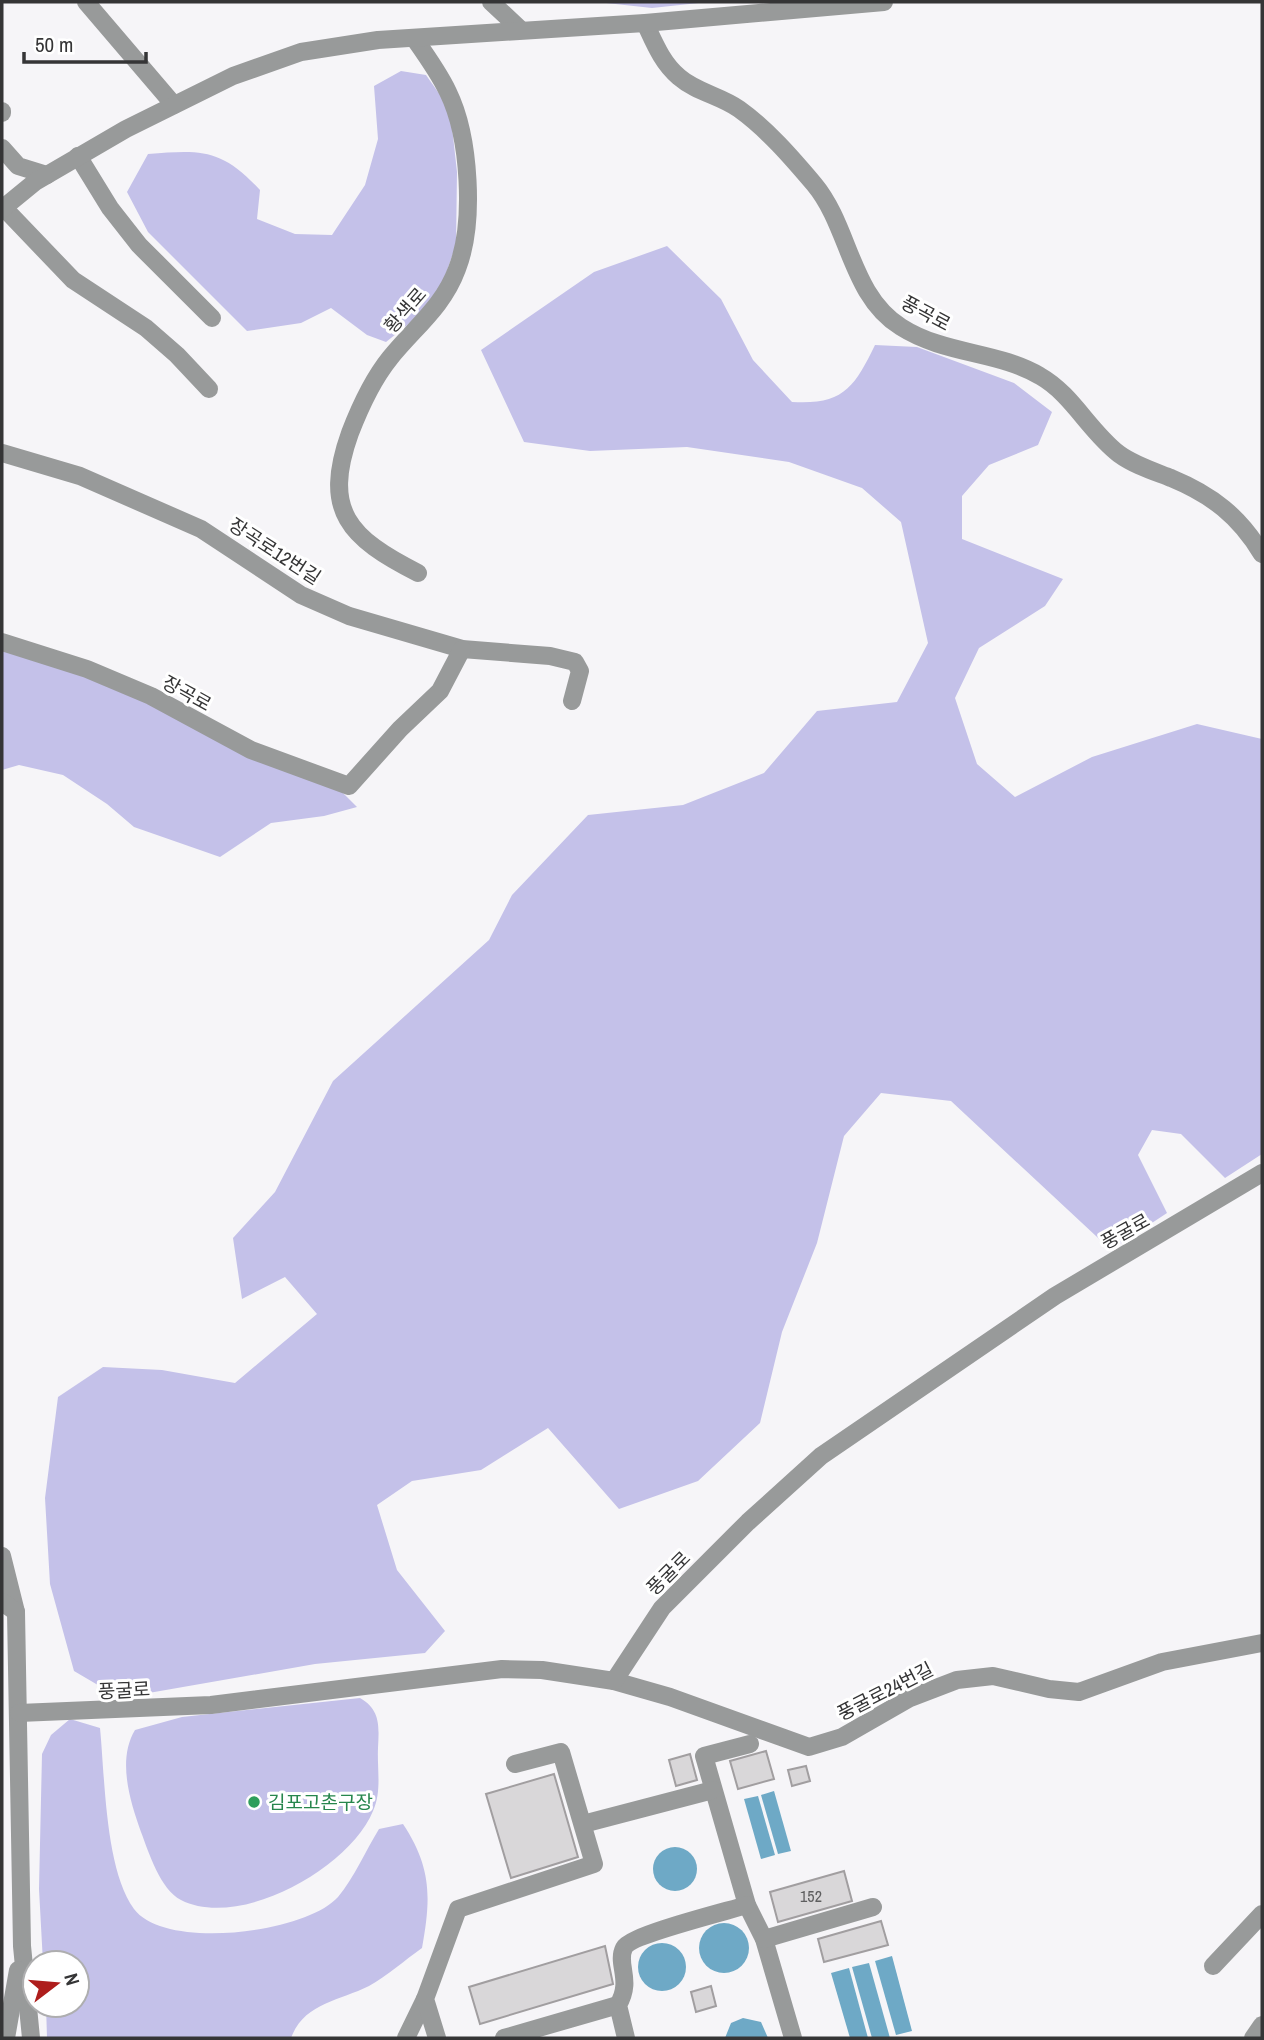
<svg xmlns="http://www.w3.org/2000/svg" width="1264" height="2040" viewBox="0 0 1264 2040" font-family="'Archivo Narrow','Noto Sans KR',sans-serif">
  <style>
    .green { fill: #c4c1e9 }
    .water { fill: #6ea9c6 }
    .building { fill: #d9d7d9; stroke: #a19ea0; stroke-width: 2 }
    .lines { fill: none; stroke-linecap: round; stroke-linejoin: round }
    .minor { stroke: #989a9a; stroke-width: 18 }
    .leisure-dot { fill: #2e9e5b; stroke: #fff; stroke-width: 2.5 }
    .labels { text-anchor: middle; stroke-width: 6; stroke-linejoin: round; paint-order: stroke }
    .number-label { font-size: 16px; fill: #5e5e5f }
    .street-label { font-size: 19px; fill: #353536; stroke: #fff }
    .leisure-label { font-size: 19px; fill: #27864d; stroke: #fff; text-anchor: start }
  </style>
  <rect width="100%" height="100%" fill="#f6f5f8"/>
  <!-- green -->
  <g class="green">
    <path d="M597,2H708L652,8Z"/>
    <path d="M401,71L426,75L450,109L457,172L456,245L436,302L386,342L367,335L331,308L301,323L247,331L148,232L127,192L148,154C201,150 221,148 260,190L257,219L295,234L332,235L365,185L378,139L374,86Z"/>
    <path d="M667,246L721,299L753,360L792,402C843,405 854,388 875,345L917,347L1014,383L1052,412L1038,445L989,465L962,496V539L1063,579L1045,606L979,648L955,698L977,764L1015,797L1092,757L1197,724L1262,739V1154L1225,1178L1181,1134L1152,1130L1138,1155L1167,1213L1111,1250L951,1101L881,1093L844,1136L817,1243L782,1332L760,1423L698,1481L619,1509L548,1428L481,1470L412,1481L377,1505L397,1570L445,1631L425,1653L315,1664L120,1698L74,1671L50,1584L45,1498L58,1397L103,1367L162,1370L235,1383L317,1314L285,1277L242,1299L233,1238L275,1192L333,1081L489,940L512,895L588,815L683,805L764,773L817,711L897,702L928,643L901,522L862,488L789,462L687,447L590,451L524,442L481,350L594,272Z"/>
    <path d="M2,649L123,689L336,786L357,807L324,816L271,823L220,857L134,827L107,804L63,775L19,765L2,770Z"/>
    <path d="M360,1698C381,1710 379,1727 378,1748C377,1770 382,1791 373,1811C350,1868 239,1930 181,1900C160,1889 149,1853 141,1832C130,1801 117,1760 135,1730L182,1717Z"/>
    <path d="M70,1719L100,1728C105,1778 105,1869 134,1909C165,1951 306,1933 338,1897C354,1878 366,1850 379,1829L403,1824C432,1868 431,1898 422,1948C405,1960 387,1976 369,1986C339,2001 304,2003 291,2038H47L46,2005H77V1963H43L39,1889L42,1754L51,1735Z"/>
  </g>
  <!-- water -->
  <g class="water">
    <path d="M774,1791L791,1851L778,1854L761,1795Z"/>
    <path d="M758,1796L775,1855L761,1859L744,1799Z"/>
    <circle cx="675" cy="1869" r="22"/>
    <circle cx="724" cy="1948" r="25"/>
    <circle cx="662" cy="1967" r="24"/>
    <path d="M892,1956L912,2031L896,2035L875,1961Z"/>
    <path d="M869,1963L890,2038H872L852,1967Z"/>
    <path d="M849,1968L868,2038H850L831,1973Z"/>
    <path d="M743,2018L761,2022L768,2038H725L731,2023Z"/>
  </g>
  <!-- building -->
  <g class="building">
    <path d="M766,1751L774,1779L738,1789L730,1761Z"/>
    <path d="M690,1754L697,1780L676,1786L669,1760Z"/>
    <path d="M806,1766L810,1781L792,1786L788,1770Z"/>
    <path d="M554,1774L578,1857L511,1878L486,1794Z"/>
    <path d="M844,1871L852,1901L778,1922L770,1892Z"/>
    <path d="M881,1921L888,1945L824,1962L818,1939Z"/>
    <path d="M605,1946L613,1984L480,2024L469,1987Z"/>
    <path d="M711,1986L716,2006L696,2012L691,1992Z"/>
  </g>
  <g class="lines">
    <!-- minor -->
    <g class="minor">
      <path d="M86,2L174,105"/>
      <path d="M491,2L521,30"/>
      <path d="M645,23C654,42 662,63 679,77C696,92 721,96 739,109C767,129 792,158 814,184C850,227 850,295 901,327C945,355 998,351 1040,376C1072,394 1089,431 1119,454C1134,465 1153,471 1171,478C1212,495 1239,516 1262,554"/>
      <path d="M414,38C426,55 439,73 448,92C470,137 475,223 457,269C443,307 415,327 390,358C373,379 360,407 350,433C322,511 349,538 418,573"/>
      <path d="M2,111V113"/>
      <path d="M2,148L18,166L47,175"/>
      <path d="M78,156L110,208L139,245L212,318"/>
      <path d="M3,207L73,280L146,328L177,355L209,389"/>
      <path d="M2,209L35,182L126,129L233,76L301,52L378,40L645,23L884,2"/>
      <path d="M2,453L80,476L201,529L301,595L349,616L462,649L550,656L575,662L580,671L572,701"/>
      <path d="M2,642L87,669L151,696L251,750L349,786L400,729L440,691L462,649"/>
      <path d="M2,1556L16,1612"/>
      <path d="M2,1602L16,1612L22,1946L31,2038"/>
      <path d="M614,1681L670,1697L809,1747L842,1737L910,1698L957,1680L993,1676L1049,1689L1079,1692L1162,1662L1262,1643"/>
      <path d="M19,1713L211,1705L502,1669L542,1670L614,1681L662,1608L748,1522L821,1456L1055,1296L1262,1173"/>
      <path d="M750,1744L704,1756L747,1905L764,1939L793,2038"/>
      <path d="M583,1824L713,1790"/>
      <path d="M764,1939L873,1907"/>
      <path d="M1213,1966L1262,1914"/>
      <path d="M6,2038L18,1970"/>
      <path d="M406,2038L425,1999"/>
      <path d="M437,2038L425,1999L458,1909L594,1864L561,1752L515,1764"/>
      <path d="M504,2038L618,2005"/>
      <path d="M626,2038L618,2005C633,1980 616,1964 624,1948C630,1935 728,1911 747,1905"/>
      <path d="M1253,2038L1262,2025"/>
    </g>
  </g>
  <!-- markers -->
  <circle class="leisure-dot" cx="254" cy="1802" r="7"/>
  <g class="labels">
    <!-- number labels -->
    <g class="number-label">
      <text x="811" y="1902">152</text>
    </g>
    <!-- street labels -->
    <g class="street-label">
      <text transform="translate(405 310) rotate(-49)" y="7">황색로</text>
      <text transform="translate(926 313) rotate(28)" y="7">풍곡로</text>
      <text transform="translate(275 551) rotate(33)" y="7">장곡로12번길</text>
      <text transform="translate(187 693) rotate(29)" y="7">장곡로</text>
      <text transform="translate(1125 1231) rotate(-29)" y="7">풍굴로</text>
      <text transform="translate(668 1573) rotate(-45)" y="7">풍굴로</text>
      <text transform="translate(124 1690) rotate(-3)" y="7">풍굴로</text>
      <text transform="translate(885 1691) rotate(-27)" y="7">풍굴로24번길</text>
    </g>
    <!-- leisure labels -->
    <g class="leisure-label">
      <text x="268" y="1809">김포고촌구장</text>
    </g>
  </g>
  <!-- border -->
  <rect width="1264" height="2040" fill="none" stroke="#353536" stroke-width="7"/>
  <!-- north arrow -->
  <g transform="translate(56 1984) rotate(74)"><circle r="33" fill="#ffffff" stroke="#aeaeaf" stroke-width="2"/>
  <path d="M0-5L12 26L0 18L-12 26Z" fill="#ae1d1c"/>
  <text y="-10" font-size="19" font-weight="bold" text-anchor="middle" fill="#353536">N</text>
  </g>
  <!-- scale -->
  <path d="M24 52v10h122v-10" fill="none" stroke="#353536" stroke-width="3.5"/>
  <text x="35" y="52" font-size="21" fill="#353536" stroke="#ffffff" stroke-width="5" paint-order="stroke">50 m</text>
</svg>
